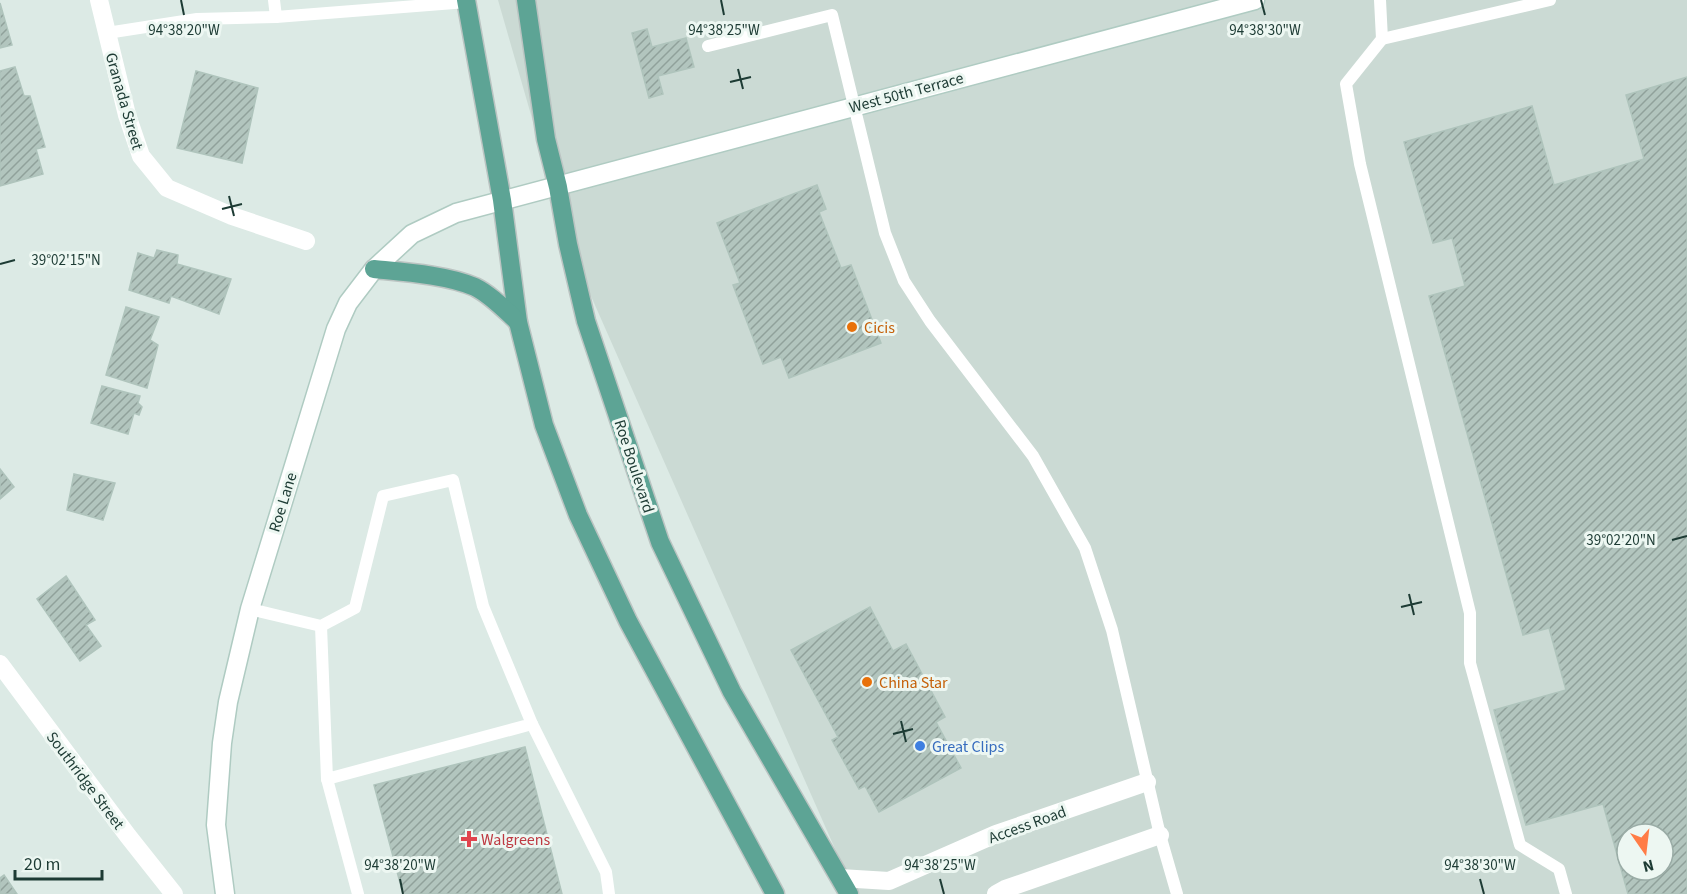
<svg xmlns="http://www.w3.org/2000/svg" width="1687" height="894" viewBox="0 0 1687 894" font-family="'Source Sans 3',sans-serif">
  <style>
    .built { fill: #cbdad4; fill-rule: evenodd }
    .building { fill: url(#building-hatch); stroke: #afc4bc; stroke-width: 1.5; fill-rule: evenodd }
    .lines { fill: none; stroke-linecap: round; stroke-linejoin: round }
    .secondary-casing { stroke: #afcbc2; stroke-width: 21 }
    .primary-casing { stroke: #bbc4c2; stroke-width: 21 }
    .lane { stroke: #fff; stroke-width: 12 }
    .street { stroke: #fff; stroke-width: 18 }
    .secondary { stroke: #fff; stroke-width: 18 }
    .primary { stroke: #5da495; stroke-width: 18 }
    .ticks { fill: none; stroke: #1d3b34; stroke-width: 2 }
    .food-dot { fill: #e8710a; stroke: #edf7f2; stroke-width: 2 }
    .shop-dot { fill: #3f7fe0; stroke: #edf7f2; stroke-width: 2 }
    .health-dot { fill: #e0444e; stroke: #edf7f2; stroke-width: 2 }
    .labels { text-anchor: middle; stroke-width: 6; stroke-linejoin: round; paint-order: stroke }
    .street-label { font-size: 16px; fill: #1d3b34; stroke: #edf7f2 }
    .food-label { font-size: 16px; fill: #c56008; stroke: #edf7f2; text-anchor: start }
    .shop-label { font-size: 16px; fill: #366cbe; stroke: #edf7f2; text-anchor: start }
    .health-label { font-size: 16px; fill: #be3a42; stroke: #edf7f2; text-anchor: start }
    .ticks-label { font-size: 15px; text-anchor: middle; fill: #1d3b34; stroke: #edf7f2; stroke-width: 6; stroke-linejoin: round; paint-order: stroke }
  </style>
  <defs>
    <pattern id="building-hatch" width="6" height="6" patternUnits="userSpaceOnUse" patternTransform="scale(1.5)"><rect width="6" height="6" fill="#b2c5be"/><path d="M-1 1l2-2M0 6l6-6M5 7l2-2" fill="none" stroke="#90a19b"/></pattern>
  </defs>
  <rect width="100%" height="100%" fill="#dceae5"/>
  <!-- built -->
  <path class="built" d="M498,0H1687V894H855L568,244ZM1627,834H1663V870H1627Z"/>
  <!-- building -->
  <g class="building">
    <path d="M0,3L12,45L0,48Z"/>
    <path d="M647,29L652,47L686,38L694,67L658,76L663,94L649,98L632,33Z"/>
    <path d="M15,67L24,96H30L45,147L36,149L43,174L0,186V71Z"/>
    <path d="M196,71L258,88L242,163L177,148Z"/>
    <path d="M1687,77V894H1628L1603,804L1526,825L1494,710L1566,690L1549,628L1523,635L1429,296L1465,286L1452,238L1433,243L1404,142L1532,106L1554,185L1644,159L1626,95ZM1627,834H1663V870H1627Z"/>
    <path d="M817,185L826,209L819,212L841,268L851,265L881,343L789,378L781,357L763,364L733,285L740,283L717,223Z"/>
    <path d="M157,250L178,255L177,264L231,279L219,314L171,296L169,303L129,290L138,253L154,258Z"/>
    <path d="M126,307L159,317L150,340L158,345L147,388L106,375Z"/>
    <path d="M102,386L140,396L138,403L142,407L139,415L134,413L128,434L91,423Z"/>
    <path d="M0,469L14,487L0,499Z"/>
    <path d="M74,474L115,483L103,520L67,510Z"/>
    <path d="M66,576L95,620L86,625L101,646L80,661L37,599Z"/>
    <path d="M870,607L893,651L906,644L945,717L936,722L961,768L879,812L865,786L859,789L832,740L838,737L791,650Z"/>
    <path d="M525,747L562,894H403L374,785Z"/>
    <path d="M4,875L17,894H0V878Z"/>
  </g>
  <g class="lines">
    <!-- secondary casing -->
    <g class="secondary-casing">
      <path id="secondary" d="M225,894L216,825L222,743L228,702L250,609L336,329L348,303L374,269L412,234L456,213L1255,0"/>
    </g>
    <!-- primary casing -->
    <g class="primary-casing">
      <g id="primary">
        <path d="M466,0L502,200L518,322L544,425L578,515L628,621L775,894"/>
        <path d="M526,0L546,139L558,187L568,244L586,321L660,542L732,692L849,894"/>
        <path d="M374,269C404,272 448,275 475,287C491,295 505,310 518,322"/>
      </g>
    </g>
    <!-- lane -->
    <g class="lane">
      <path d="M274,0L276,17L467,2"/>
      <path d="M1380,0L1382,39L1346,84L1360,164L1470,613V663L1520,845L1559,869L1566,894"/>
      <path d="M107,33L197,19L276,17"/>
      <path d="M1382,39L1550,0"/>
      <path d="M708,46L832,15L885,233L904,281L930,321L1033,456L1085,548L1112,630L1160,835L1177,894"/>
      <path d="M250,609L321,626L327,779L532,724L483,606L453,480L383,496L355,608L321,626"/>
      <path d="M532,724L606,872L609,894"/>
      <path d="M327,779L358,894"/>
    </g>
    <!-- street -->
    <g class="street">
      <path d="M99,0L127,115L141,156L167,188L232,216L306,241"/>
      <path d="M0,664L128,836L174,894"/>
      <path d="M840,878L889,881L996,834L1147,782"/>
      <path d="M996,894L1005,889L1160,835"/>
    </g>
    <!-- secondary -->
    <use href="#secondary" class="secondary"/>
    <!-- primary -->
    <use href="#primary" class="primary"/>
  </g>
  <!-- ticks -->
  <path class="ticks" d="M181,0L184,15M721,0L724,15M1261,0L1265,15M738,69L743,89M730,82L751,77M229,196L234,216M222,209L242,204M0,264L15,260M1672,540L1687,536M1409,594L1414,615M1401,607L1422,602M901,721L906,742M893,734L913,729M400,879L403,894M940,879L944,894M1480,879L1484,894"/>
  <!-- markers -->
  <g class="food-dot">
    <circle cx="852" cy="327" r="6"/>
    <circle cx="867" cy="682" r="6"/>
  </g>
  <circle class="shop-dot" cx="920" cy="746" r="6"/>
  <path class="health-dot" d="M466 830h6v6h6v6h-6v6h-6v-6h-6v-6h6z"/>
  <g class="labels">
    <!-- street labels -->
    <g class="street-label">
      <text transform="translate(906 92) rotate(-15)" y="6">West 50th Terrace</text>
      <text transform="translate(125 101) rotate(74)" y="6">Granada Street</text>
      <text transform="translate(635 466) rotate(72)" y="6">Roe Boulevard</text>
      <text transform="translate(282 502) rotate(-73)" y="6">Roe Lane</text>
      <text transform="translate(86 780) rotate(53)" y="6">Southridge Street</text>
      <text transform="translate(1027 824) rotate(-20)" y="6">Access Road</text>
    </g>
    <!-- food labels -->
    <g class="food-label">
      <text x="864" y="333">Cicis</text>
      <text x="879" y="688">China Star</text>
    </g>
    <!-- shop labels -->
    <g class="shop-label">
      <text x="932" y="752">Great Clips</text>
    </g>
    <!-- health labels -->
    <g class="health-label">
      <text x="481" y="845">Walgreens</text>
    </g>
  </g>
  <g class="ticks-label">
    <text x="184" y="35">94°38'20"W</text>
    <text x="724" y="35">94°38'25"W</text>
    <text x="1265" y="35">94°38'30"W</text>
    <text x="66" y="265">39°02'15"N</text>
    <text x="1621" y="545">39°02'20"N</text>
    <text x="400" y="870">94°38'20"W</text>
    <text x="940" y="870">94°38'25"W</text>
    <text x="1480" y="870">94°38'30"W</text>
  </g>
  <!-- north arrow -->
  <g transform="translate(1645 852) rotate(166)"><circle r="28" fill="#edf7f2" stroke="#9aaca6" stroke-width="1.5"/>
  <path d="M0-4.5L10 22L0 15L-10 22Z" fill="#ff7c46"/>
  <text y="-9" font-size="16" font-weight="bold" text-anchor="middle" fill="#1d3b34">N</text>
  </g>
  <!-- scale -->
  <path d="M15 870v9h87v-9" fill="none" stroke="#1d3b34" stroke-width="3"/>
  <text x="24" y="870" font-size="18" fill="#1d3b34" stroke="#edf7f2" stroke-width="4.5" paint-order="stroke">20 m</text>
</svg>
